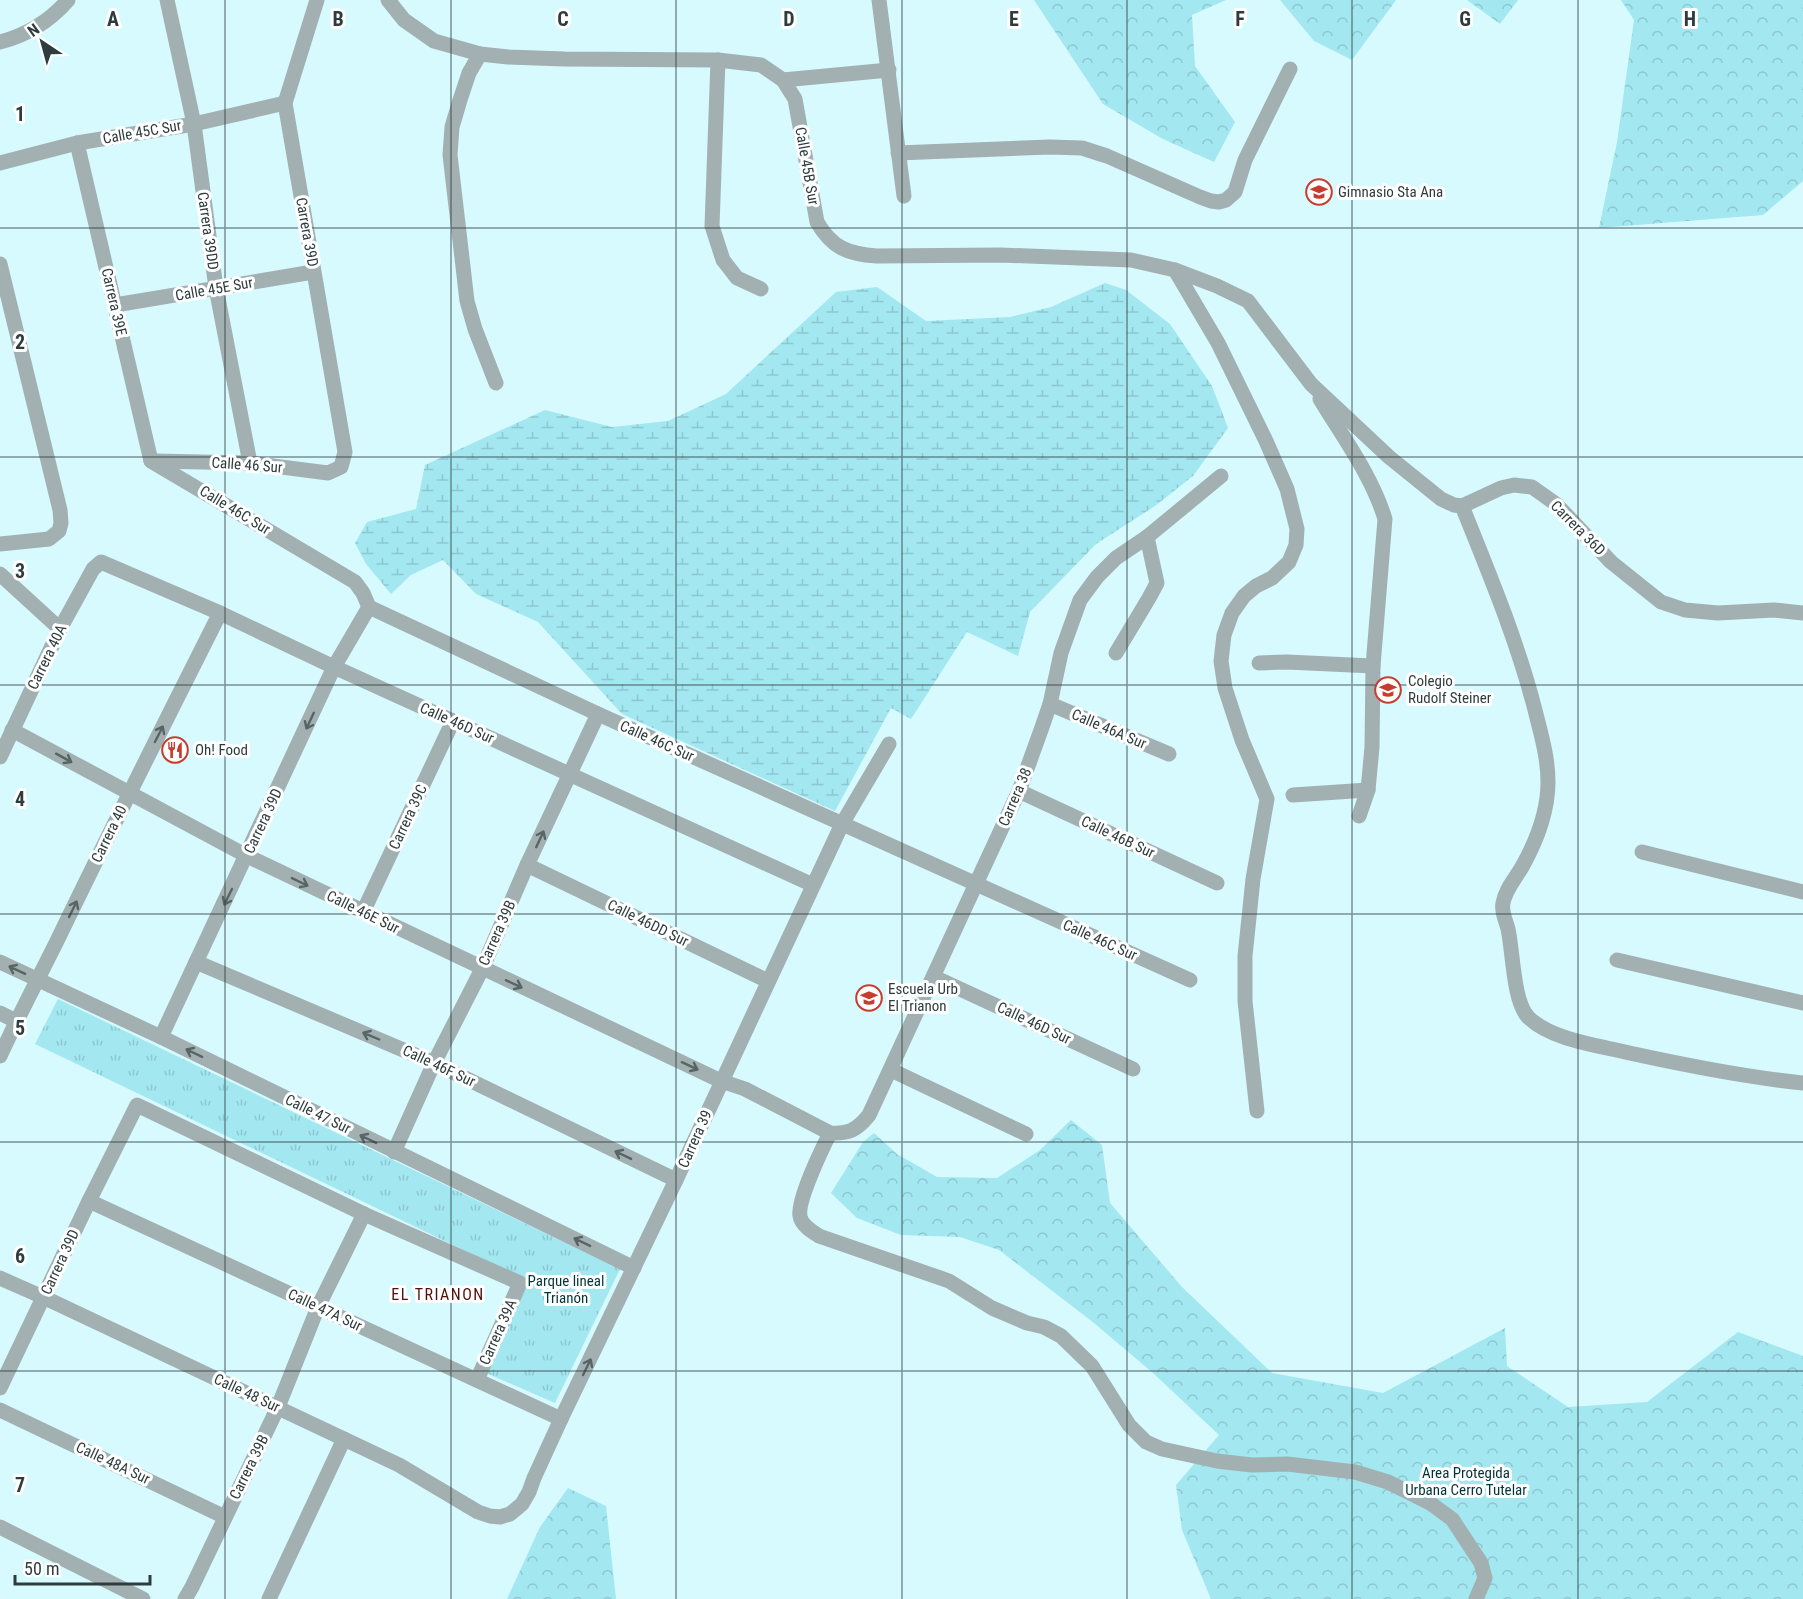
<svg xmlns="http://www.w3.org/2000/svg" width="1803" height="1599" viewBox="0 0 1803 1599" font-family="'Roboto Condensed',sans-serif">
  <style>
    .grass { fill: url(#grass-tufts) }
    .forest { fill: url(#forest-crowns) }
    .wetland { fill: url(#wetland-marsh) }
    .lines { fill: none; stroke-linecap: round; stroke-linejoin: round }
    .minor { stroke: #a2b0b2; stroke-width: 15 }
    .oneway { stroke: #576567 }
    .grid { fill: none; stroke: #2e3c3e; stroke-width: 1.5; stroke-opacity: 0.55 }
    .labels { text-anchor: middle; stroke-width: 6; stroke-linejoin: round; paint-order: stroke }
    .street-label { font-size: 15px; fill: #2e3c3e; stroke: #fff }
    .poi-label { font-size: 15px; fill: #2e3c3e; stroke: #fff; text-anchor: start }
    .park-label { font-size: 15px; fill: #00343a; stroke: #fff }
    .neighbourhood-label { font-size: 16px; letter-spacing: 1.5px; fill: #530f09; stroke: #fff }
    .grid-label { font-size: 20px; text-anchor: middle; font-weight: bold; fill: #2e3c3e; stroke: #fff; stroke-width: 6; stroke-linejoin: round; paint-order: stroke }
  </style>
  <defs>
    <pattern id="grass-tufts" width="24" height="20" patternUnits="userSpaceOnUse" patternTransform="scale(1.5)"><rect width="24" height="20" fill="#a3e7f0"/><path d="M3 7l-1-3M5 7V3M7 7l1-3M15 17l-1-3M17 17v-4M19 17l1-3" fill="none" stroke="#8dc7cf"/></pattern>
    <pattern id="forest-crowns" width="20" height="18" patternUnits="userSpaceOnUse" patternTransform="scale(1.5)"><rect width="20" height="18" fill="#a3e7f0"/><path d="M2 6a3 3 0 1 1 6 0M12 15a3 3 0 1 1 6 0" fill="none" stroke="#8dc7cf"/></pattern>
    <pattern id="wetland-marsh" width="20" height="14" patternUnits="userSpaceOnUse" patternTransform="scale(1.5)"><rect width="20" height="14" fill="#a3e7f0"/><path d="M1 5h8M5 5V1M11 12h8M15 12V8" fill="none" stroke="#8dc7cf"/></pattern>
  </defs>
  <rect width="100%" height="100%" fill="#d7faff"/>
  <!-- grass -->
  <path class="grass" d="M58,999L620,1269L555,1403L486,1373L526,1280L35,1044Z"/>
  <!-- forest -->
  <g class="forest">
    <path d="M1034,0H1226L1192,15L1195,66L1235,122L1214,162L1163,139L1103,104Z"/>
    <path d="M1280,0H1396L1352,60L1314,41Z"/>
    <path d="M1467,0H1518L1500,24Z"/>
    <path d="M1621,0H1803V181L1763,215L1599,228L1617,142L1634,20Z"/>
    <path d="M1071,1120L1102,1145L1110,1203L1182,1287L1272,1373L1383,1393L1505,1328L1507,1366L1568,1407L1647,1402L1738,1332L1803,1356V1599H1211L1182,1530L1176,1485L1219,1435L1153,1373L1094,1323L999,1250L960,1237L901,1235L857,1218L831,1193L863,1142L874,1133L897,1154L937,1177L997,1178L1040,1150Z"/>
    <path d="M568,1488L606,1506L616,1599H507L540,1527Z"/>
  </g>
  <!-- wetland -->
  <path class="wetland" d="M1105,283L1126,290L1170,324L1212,386L1228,428L1193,476L1155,506L1096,544L1030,612L1018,656L967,632L911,719L891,708L835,811L622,714L538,622L476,594L443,560L411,575L391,594L366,564L355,543L367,522L416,509L425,465L545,410L612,427L668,421L726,394L836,292L877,287L926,321L1010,317L1051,307Z"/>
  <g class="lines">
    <!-- minor -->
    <g class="minor">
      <path d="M167,0L194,124L216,288L250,463"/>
      <path d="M388,0L404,20L434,41L480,54L508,57L564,59L718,60L761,65L783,80L795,99L817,222C832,248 848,254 877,256L1001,255L1131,260L1175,270L1217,286L1248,301L1311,384L1389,457L1441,499L1454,505L1462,506L1501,488L1514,485L1532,487L1556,504L1611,562L1661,602L1685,610L1718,613L1774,610L1803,613"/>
      <path d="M879,0L904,196"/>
      <path d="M0,42C27,35 49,22 68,0"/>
      <path d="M480,54L469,73L460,100L452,127L450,155L467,301L475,329L496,383"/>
      <path d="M718,60L712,226L723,260L737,278L761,289"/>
      <path d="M783,80L889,70"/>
      <path d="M77,143L151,461"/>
      <path d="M898,153L1050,147L1082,148L1107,156L1200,197L1211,201L1219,202L1226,200L1235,192L1245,160L1290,69"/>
      <path d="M0,163L77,143L194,124L285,103"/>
      <path d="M0,264L60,510L61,523L59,531L49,539L0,544"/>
      <path d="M1175,270L1218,343L1266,441L1287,489L1297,529L1296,545L1289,562L1272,578L1256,586L1244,596L1232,613L1224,635L1221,661L1225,688L1242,740L1267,799L1253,879L1245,956V1001L1257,1111"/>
      <path d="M115,305L313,272"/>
      <path d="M1320,399C1343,437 1372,476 1385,519L1373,666L1372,747L1368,790L1359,816"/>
      <path d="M151,461L355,582L363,593L369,607L598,714L1190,980"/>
      <path d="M154,461L250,463L328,473L341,467L345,452L285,103L317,0"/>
      <path d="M1462,506C1489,573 1517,640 1535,710C1541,734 1548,757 1548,782C1548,812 1536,842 1522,867C1515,879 1505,890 1503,903C1501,912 1506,921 1508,929C1513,951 1513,1001 1528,1017C1550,1039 1595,1045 1625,1052C1684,1065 1743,1077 1803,1083"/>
      <path d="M0,574L60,629"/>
      <path d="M1116,653L1149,598L1157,583L1147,537"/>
      <path d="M1259,663L1287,662L1373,666"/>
      <path d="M1050,704L1169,754"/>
      <path d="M12,730L247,856L721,1081L745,1089L830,1133C849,1134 857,1130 869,1115L1019,791L1041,730L1050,704L1061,653L1080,600L1097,577L1116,558L1147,537L1221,476"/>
      <path d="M0,757L60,629L93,569L101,562L220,613L334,667L813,885"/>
      <path d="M1019,791L1217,883"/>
      <path d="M1293,795L1368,790"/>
      <path d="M1642,852L1803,892"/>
      <path d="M527,865L768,981"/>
      <path d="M363,912L453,721"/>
      <path d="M1617,960L1803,1003"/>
      <path d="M0,962L161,1037L634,1268"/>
      <path d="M196,962L434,1063L676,1180"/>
      <path d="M934,977L1133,1069"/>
      <path d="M0,1013L16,1021"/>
      <path d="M161,1037L334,667L369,607"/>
      <path d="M0,1056C18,1017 38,979 57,941C110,831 165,722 220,613"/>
      <path d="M891,1070L1026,1134"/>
      <path d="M830,1133C822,1149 797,1201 800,1216C801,1225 813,1232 819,1236L949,1281L992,1308L1027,1323L1044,1327L1061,1336L1092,1366L1129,1425L1146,1442L1162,1449L1217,1461L1252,1465L1287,1464L1355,1472L1388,1482L1430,1503L1452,1519L1481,1563L1485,1578L1476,1599"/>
      <path d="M394,1152L434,1063L482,969L527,865L598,714"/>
      <path d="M89,1201L561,1419"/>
      <path d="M0,1278L43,1297L399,1465L478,1512L490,1516L500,1517L510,1514L522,1504L529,1492L534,1478L561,1419L676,1180L842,824L889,744"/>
      <path d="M0,1388L89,1201L137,1105L364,1214L520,1283L477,1380"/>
      <path d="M0,1410L225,1517"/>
      <path d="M0,1527L143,1599"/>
      <path d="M185,1599L192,1587L278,1407L318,1307L364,1214"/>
      <path d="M269,1599L344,1439"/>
    </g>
  </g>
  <!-- one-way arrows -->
  <defs><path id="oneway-shaft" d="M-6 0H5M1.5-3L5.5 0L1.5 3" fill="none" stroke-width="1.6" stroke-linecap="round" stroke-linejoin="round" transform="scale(1.5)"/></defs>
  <g class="oneway">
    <use href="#oneway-shaft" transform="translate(310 721) rotate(115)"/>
    <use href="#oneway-shaft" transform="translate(159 734) rotate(-63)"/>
    <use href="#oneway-shaft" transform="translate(64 758) rotate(29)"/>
    <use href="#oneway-shaft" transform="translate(540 839) rotate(-65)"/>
    <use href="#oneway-shaft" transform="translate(300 882) rotate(26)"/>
    <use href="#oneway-shaft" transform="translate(228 897) rotate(116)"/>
    <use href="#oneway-shaft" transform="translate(73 909) rotate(-64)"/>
    <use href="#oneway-shaft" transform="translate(17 970) rotate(-155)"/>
    <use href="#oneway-shaft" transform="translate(514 984) rotate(25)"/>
    <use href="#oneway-shaft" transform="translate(371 1036) rotate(-157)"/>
    <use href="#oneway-shaft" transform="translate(194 1053) rotate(-154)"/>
    <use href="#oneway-shaft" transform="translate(690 1066) rotate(25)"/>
    <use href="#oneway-shaft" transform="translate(368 1139) rotate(-154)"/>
    <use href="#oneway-shaft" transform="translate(623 1155) rotate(-154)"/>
    <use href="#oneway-shaft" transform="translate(582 1242) rotate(-154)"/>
    <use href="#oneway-shaft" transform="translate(587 1367) rotate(-64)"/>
  </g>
  <!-- grid -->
  <path class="grid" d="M225,0V1599M451,0V1599M676,0V1599M902,0V1599M1127,0V1599M1352,0V1599M1578,0V1599M0,228H1803M0,457H1803M0,685H1803M0,914H1803M0,1142H1803M0,1371H1803"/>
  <!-- icons -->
  <defs>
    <g id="school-ring" transform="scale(1.35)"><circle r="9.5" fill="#fff" stroke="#c93c2d" stroke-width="1.5"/><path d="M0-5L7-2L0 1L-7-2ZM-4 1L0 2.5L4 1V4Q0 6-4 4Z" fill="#c93c2d"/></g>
    <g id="restaurant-ring" transform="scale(1.35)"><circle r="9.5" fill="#fff" stroke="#c93c2d" stroke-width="1.5"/><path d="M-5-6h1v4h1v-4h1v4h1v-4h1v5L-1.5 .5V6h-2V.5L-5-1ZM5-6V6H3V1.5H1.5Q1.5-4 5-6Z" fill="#c93c2d"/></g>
  </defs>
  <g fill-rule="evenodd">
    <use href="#school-ring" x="1319" y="192"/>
    <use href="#school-ring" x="1388" y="690"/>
    <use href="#restaurant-ring" x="175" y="750"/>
    <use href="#school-ring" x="869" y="998"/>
  </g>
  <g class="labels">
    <!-- street labels -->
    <g class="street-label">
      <text transform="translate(142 132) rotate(-10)" y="5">Calle 45C Sur</text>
      <text transform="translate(807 166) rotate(80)" y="5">Calle 45B Sur</text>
      <text transform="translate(208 231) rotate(82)" y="5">Carrera 39DD</text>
      <text transform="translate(307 232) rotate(80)" y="5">Carrera 39D</text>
      <text transform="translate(214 289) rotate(-10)" y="5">Calle 45E Sur</text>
      <text transform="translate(114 302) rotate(77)" y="5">Carrera 39E</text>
      <text transform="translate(247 465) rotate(4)" y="5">Calle 46 Sur</text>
      <text transform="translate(235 510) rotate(31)" y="5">Calle 46C Sur</text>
      <text transform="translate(1578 528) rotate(45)" y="5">Carrera 36D</text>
      <text transform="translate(47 657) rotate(-64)" y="5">Carrera 40A</text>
      <text transform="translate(457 723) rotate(24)" y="5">Calle 46D Sur</text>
      <text transform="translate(1109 729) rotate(23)" y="5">Calle 46A Sur</text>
      <text transform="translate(657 741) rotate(24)" y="5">Calle 46C Sur</text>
      <text transform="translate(1015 797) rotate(-67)" y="5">Carrera 38</text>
      <text transform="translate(408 817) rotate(-65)" y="5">Carrera 39C</text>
      <text transform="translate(263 821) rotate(-65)" y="5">Carrera 39D</text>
      <text transform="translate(109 834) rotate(-64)" y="5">Carrera 40</text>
      <text transform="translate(1118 837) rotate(25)" y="5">Calle 46B Sur</text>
      <text transform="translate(363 912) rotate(26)" y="5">Calle 46E Sur</text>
      <text transform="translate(648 923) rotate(26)" y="5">Calle 46DD Sur</text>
      <text transform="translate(497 933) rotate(-66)" y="5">Carrera 39B</text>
      <text transform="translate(1100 940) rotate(24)" y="5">Calle 46C Sur</text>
      <text transform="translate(1034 1023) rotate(25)" y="5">Calle 46D Sur</text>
      <text transform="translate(439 1066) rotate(25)" y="5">Calle 46F Sur</text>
      <text transform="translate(318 1114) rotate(26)" y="5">Calle 47 Sur</text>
      <text transform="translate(695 1139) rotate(-66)" y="5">Carrera 39</text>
      <text transform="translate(60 1262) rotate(-65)" y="5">Carrera 39D</text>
      <text transform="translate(325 1310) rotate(25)" y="5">Calle 47A Sur</text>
      <text transform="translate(498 1332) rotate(-66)" y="5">Carrera 39A</text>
      <text transform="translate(247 1393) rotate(25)" y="5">Calle 48 Sur</text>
      <text transform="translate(113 1463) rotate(25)" y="5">Calle 48A Sur</text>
      <text transform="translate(249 1467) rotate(-64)" y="5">Carrera 39B</text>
    </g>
    <!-- poi labels -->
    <g class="poi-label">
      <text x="1338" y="197">Gimnasio Sta Ana</text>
      <text x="1408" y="686">Colegio<tspan x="1408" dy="17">Rudolf Steiner</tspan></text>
      <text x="195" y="755">Oh! Food</text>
      <text x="888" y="994">Escuela Urb<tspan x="888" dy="17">El Trianon</tspan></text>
    </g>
    <!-- park labels -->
    <g class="park-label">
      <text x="566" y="1286">Parque lineal<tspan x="566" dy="17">Trianón</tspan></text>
      <text x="1466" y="1478">Area Protegida<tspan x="1466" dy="17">Urbana Cerro Tutelar</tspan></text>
    </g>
    <!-- neighbourhood labels -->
    <g class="neighbourhood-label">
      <text x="438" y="1300">EL TRIANON</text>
    </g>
  </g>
  <g class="grid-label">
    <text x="113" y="26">A</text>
    <text x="338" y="26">B</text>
    <text x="563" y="26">C</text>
    <text x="789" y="26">D</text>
    <text x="1014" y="26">E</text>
    <text x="1240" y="26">F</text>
    <text x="1465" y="26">G</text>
    <text x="1690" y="26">H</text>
    <text x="20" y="121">1</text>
    <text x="20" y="349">2</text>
    <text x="20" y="578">3</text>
    <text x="20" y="806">4</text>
    <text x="20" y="1035">5</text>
    <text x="20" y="1263">6</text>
    <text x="20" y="1492">7</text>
  </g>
  <!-- north arrow -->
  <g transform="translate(42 42) rotate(324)" stroke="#ffffff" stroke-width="4.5" paint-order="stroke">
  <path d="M0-4.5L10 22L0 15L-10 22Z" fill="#2e3c3e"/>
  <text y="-9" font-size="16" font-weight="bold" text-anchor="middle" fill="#2e3c3e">N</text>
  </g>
  <!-- scale -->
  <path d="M15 1575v9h135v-9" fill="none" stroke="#2e3c3e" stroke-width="3"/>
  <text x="24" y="1575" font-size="18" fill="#2e3c3e" stroke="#ffffff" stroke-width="4.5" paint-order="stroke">50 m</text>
</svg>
